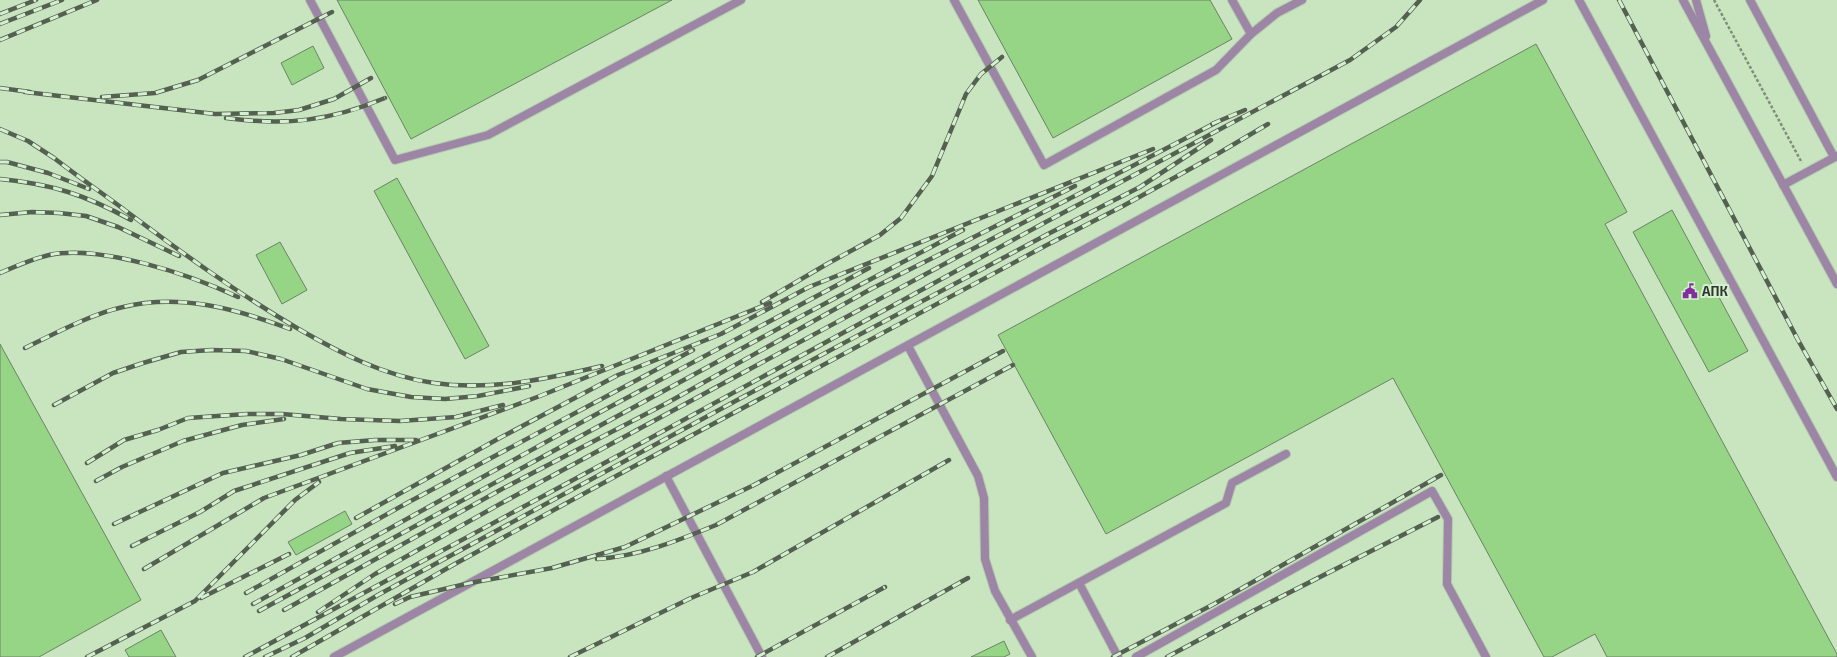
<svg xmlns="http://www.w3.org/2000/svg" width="1837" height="657" viewBox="0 0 1837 657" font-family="'Exo 2',sans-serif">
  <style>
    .built { fill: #c8e5c0 }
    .building { fill: #96d586; stroke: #6c8266 }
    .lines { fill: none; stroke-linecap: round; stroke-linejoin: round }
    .lane-casing { stroke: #b4caaf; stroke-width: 10 }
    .path { stroke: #7f8f7a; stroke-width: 2.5; stroke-dasharray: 3 2; stroke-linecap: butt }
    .lane { stroke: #9d85a6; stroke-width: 8 }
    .rail-casing { stroke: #546151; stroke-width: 4.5 }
    .rail { stroke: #d6efd0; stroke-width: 3; stroke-dasharray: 9; stroke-linecap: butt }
    .labels { text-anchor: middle; stroke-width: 4; stroke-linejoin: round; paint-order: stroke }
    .poi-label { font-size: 13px; font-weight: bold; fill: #2e372b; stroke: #d6efd0; text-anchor: start }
  </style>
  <rect width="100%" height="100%" fill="#d6efd0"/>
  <!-- built -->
  <rect class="built" x="0" y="0" width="1837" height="657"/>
  <!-- building -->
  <g class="building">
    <path d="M337,0H672L411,139Z"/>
    <path d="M978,0H1210L1232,39L1053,138Z"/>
    <path d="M1536,44L1627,212L1605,224L1837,654V657H1607L1595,634L1552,657H1544L1393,378L1106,534L998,335Z"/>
    <path d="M313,46L324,68L292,85L281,63Z"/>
    <path d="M397,178L489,346L465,359L374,191Z"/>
    <path d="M1672,210L1748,351L1709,372L1633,232Z"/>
    <path d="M280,242L307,290L282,304L256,255Z"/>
    <path d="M0,344L141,600L39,657H0Z"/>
    <path d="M345,511L352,524L296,555L288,542Z"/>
    <path d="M161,630L176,657H129L125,650Z"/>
    <path d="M1004,641L1010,654L1004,657H971Z"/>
  </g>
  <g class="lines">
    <!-- lane casing -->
    <g class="lane-casing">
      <g id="lane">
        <path d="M310,0L395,160L488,135L741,0"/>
        <path d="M954,0L1044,165L1216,70L1251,34L1277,13L1302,0"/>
        <path d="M1232,0L1251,34"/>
        <path d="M1579,0L1837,477"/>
        <path d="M1683,0L1837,284"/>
        <path d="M1696,0L1706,36"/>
        <path d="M1750,0L1834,157"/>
        <path d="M1783,185L1837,156"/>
        <path d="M908,346L978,476L984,498L985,559L995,591L1032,657"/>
        <path d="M666,476L762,657"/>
        <path d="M1079,583L1118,657"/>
        <path d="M1010,620L1226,503L1232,483L1286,454"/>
        <path d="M334,657L1543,0"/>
        <path d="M1136,657L1432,491L1448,519L1447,584L1486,657"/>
      </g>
    </g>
    <!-- path -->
    <path class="path" d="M1714,0L1802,163"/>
    <!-- lane -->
    <use href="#lane" class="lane"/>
    <!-- rail casing -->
    <g class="rail-casing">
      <g id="rail">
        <path d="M1619,0L1798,340L1837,409"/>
        <path d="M0,14L36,0"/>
        <path d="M0,24L62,0"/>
        <path d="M0,40L97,0"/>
        <path d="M0,88L30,92"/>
        <path d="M25,92L215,114L274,113L299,110L334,99L371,78"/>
        <path d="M102,97L155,93L198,80L332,12"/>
        <path d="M226,118C286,126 330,121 385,98"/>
        <path d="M1212,124L1245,110"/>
        <path d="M0,129L28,141L54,158C77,176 102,193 126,211C181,252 237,293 297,328C340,353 384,376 434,383C491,391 547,379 602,366"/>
        <path d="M0,162H7L48,173L89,189"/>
        <path d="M0,179C52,184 86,195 131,220"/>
        <path d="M0,215L32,212L59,213L86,216L118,227L179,256"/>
        <path d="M0,273C16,266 32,259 49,255C100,244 191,275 238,297"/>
        <path d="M762,302L827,264L880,235L901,218L932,176L966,94L981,74L1002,57"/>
        <path d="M25,348C54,334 91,314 123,307C180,293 237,309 290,329"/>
        <path d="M54,405L113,373L143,363L181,352L212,350L246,351L281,359L367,389L411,397L445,399L478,396L529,386"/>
        <path d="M87,463L124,440L158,430L188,418L247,414H282L341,419L400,421L456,417L503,405"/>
        <path d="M96,481L122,467L183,441L242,425L284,419"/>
        <path d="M356,518L496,440L618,375L721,334L809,287L1153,149"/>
        <path d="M114,524L223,473L301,455L338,443L375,440H416"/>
        <path d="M132,546L200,512L234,491L350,453L395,446"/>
        <path d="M597,559C640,556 677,541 716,525L1013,365"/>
        <path d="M144,569L264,498L540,396L770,303"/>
        <path d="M246,593L407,503L693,350"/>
        <path d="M201,598L289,554"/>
        <path d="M253,604L593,416L869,268"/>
        <path d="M395,604L410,597L470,583L552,568L625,547L754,485L1003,351"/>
        <path d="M284,610L502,489L667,403L871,289L1075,186"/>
        <path d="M259,611L796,319L963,230"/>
        <path d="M318,612L375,574L500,504L961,255L1217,122"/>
        <path d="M87,657L195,601L295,500L319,482"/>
        <path d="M245,657L623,453L1044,223L1350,60L1396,27L1420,0"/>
        <path d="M265,657L305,638L378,595L741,398L1046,235L1140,187L1211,140"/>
        <path d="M292,657L453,565L629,469L1045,246L1123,206L1219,153L1268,124"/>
        <path d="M570,657L691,598L753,572L949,460"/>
        <path d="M757,657L885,587"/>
        <path d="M827,657L968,578"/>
        <path d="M1113,657L1214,604L1441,475"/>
        <path d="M1167,657L1253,611L1438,517"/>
      </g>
    </g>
    <!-- rail -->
    <use href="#rail" class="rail"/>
  </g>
  <!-- icons -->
  <defs>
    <g id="civic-bare" transform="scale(1.2)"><path d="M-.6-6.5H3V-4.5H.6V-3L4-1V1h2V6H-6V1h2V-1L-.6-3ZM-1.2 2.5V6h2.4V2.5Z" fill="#822f9e" stroke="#d6efd0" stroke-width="2.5" paint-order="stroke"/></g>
  </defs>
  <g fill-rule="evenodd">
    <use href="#civic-bare" x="1690" y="291"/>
  </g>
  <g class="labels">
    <!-- poi labels -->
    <g class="poi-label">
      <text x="1702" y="296">АПК</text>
    </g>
  </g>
</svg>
